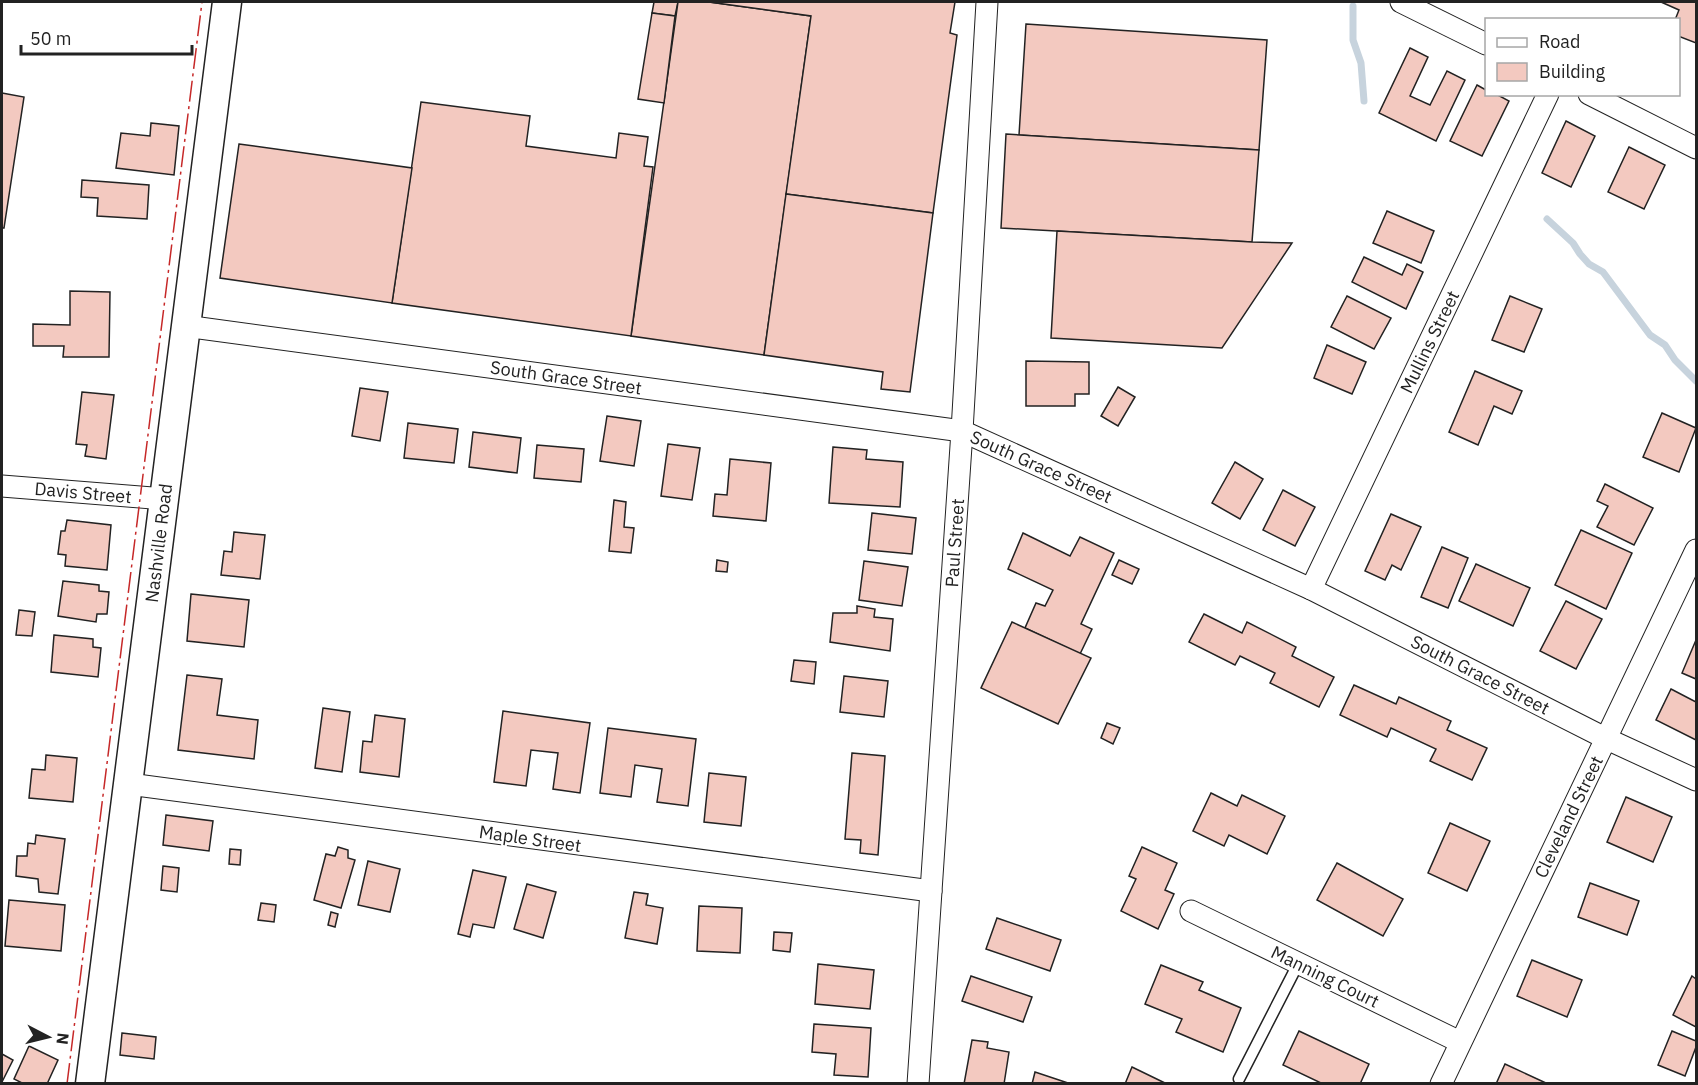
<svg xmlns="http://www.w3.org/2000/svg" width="1698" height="1085" viewBox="0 0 1698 1085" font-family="'IBM Plex Sans',sans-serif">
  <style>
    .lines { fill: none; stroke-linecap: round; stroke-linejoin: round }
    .stream { stroke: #c7d3dd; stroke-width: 7 }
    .building { fill: #f3c9c0; stroke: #222; stroke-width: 1.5 }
    .service-casing { stroke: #222; stroke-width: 13 }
    .minor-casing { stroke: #222; stroke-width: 23 }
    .secondary-casing { stroke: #222; stroke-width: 31 }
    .service { stroke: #fff; stroke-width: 10 }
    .minor { stroke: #fff; stroke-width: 21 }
    .secondary { stroke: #fff; stroke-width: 28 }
    .power { stroke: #c62828; stroke-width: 1.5; stroke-dasharray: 21 4.5 3 4.5; stroke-linecap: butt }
    .labels { text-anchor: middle; stroke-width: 4.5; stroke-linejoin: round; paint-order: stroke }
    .street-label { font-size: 18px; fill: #222; stroke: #fff }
  </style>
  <rect width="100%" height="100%" fill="#fff"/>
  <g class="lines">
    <!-- stream -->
    <g class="stream">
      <path d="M1353,6V40L1361,63L1364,101"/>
      <path d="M1547,219L1573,243L1580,254L1589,264L1603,272L1650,335L1665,345L1675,360L1696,381"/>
    </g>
  </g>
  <!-- building -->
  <g class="building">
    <path d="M654,2H678L675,16L652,13Z"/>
    <path d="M678,2H709L811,16L764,355L631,336Z"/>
    <path d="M709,2H955L950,33L957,35L933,213L786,194L811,16Z"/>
    <path d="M1661,2H1696V43L1678,36V20H1675L1679,10Z"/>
    <path d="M652,13L675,16L664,103L638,99Z"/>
    <path d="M1026,24L1267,40L1259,150L1019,135Z"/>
    <path d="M1410,48L1428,57L1410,96L1430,105L1447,71L1465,80L1436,141L1379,113Z"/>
    <path d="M1477,85L1486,90V94H1496L1509,101L1482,156L1450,141Z"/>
    <path d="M2,93L24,97L4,228H2Z"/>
    <path d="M421,102L530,116L526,146L616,158L619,133L648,137L644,166L653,167L631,336L392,303Z"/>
    <path d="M1566,121L1595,136L1571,187L1542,173Z"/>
    <path d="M151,123L179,126L174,175L116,168L121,133L150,136Z"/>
    <path d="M1006,134L1259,150L1252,242L1001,228Z"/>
    <path d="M239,144L412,168L392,303L220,278Z"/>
    <path d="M1629,147L1665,165L1644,209L1608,192Z"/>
    <path d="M82,180L149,185L147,219L97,216L98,198L81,197Z"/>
    <path d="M786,194L933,213L910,392L881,389L883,372L764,355Z"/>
    <path d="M1387,211L1434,231L1421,263L1373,243Z"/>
    <path d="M1057,231L1252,242L1292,243L1222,348L1051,338Z"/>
    <path d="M1364,257L1402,275L1407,264L1423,272L1406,309L1352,282Z"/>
    <path d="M70,291L110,292L109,357H63L64,346H33V324L70,325Z"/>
    <path d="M1347,296L1391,318L1374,349L1331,327Z"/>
    <path d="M1510,296L1542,309L1524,352L1492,340Z"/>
    <path d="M1327,345L1366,362L1352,394L1314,378Z"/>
    <path d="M1026,361L1089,362V394H1075V406H1026Z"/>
    <path d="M1475,371L1522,391L1512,414L1494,406L1478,445L1449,432Z"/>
    <path d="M1118,387L1135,397L1118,426L1101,416Z"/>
    <path d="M360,388L388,392L380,441L352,436Z"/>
    <path d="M82,392L114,395L106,459L85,456L87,445L76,444Z"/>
    <path d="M1662,413L1696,428L1679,472L1643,457Z"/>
    <path d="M607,416L641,421L634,466L600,461Z"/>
    <path d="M408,423L458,429L454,463L404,458Z"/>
    <path d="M473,432L521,438L517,473L469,467Z"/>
    <path d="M668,444L700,448L692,500L661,496Z"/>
    <path d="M537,445L584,449L581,482L534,478Z"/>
    <path d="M833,447L867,450L866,459L903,462L900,507L829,503Z"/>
    <path d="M730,459L771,463L766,521L713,516L715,494L727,495Z"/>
    <path d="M1235,462L1263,479L1240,519L1212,503Z"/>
    <path d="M1605,484L1653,508L1634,545L1597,527L1608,506L1597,501Z"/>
    <path d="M1283,490L1315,507L1295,546L1263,530Z"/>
    <path d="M614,500L626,502L624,527L634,528L631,553L609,551Z"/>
    <path d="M872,513L916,518L912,554L868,550Z"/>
    <path d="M1391,514L1421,527L1401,570L1392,565L1385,580L1365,571Z"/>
    <path d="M67,520L111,525L107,570L65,566L66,555L58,554L61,531H65Z"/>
    <path d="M1581,530L1632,553L1606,609L1555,585Z"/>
    <path d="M234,532L265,535L260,579L221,575L224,551L232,552Z"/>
    <path d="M1023,533L1070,556L1080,537L1114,553L1081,624L1092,629L1080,654L1025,628L1036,603L1045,606L1053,590L1008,569Z"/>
    <path d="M1442,547L1468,558L1448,608L1421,597Z"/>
    <path d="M717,560L728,562L727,572L716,571Z"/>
    <path d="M1119,560L1139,569L1132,584L1112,575Z"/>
    <path d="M864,561L908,567L902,606L859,600Z"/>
    <path d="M1476,564L1530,588L1513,626L1459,601Z"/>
    <path d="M63,581L99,585V591L109,592L107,614H97L96,622L58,616Z"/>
    <path d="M191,594L249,600L244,647L187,641Z"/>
    <path d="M1566,601L1602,619L1576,669L1540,651Z"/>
    <path d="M857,606L875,609L874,617L893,619L890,651L830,642L833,613H857Z"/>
    <path d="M19,610L35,612L32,636L16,635Z"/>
    <path d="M1204,614L1242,633L1247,622L1296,647L1292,656L1334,677L1319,707L1270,683L1275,673L1240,656L1235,665L1189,642Z"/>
    <path d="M1012,622L1091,658L1058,724L981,688Z"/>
    <path d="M54,635L93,639V647L101,648L98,677L51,672Z"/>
    <path d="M1696,640V679L1682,673Z"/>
    <path d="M794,660L816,662L814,684L791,681Z"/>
    <path d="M187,675L222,679L217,715L258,720L254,759L178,750Z"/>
    <path d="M844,676L888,681L884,717L840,712Z"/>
    <path d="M1354,685L1396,704L1399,697L1451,721L1447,730L1487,748L1472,780L1430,761L1436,749L1391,728L1387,737L1340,715Z"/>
    <path d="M1671,689L1696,702V740L1656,720Z"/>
    <path d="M323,708L350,712L342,772L315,768Z"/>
    <path d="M503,711L590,723L580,793L553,789L558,753L531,750L526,786L494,782Z"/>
    <path d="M375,715L405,719L399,777L360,772L363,741L372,742Z"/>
    <path d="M1107,723L1120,728L1113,744L1101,738Z"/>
    <path d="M608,728L696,739L688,806L657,802L662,769L635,765L631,797L600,793Z"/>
    <path d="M852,753L885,756L878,855L860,853L861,840L845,839Z"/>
    <path d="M46,755L77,758L73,802L29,798L32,769L45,770Z"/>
    <path d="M709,773L746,777L741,826L704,822Z"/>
    <path d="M1211,793L1237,806L1242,795L1285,816L1267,854L1229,835L1224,846L1193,831Z"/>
    <path d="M1626,797L1672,817L1653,862L1607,842Z"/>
    <path d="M166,815L213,821L209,851L163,845Z"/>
    <path d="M1450,823L1490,841L1467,891L1428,873Z"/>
    <path d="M36,835L65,839L58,894L39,892L38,879L16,876L17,856H27L28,843L35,844Z"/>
    <path d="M338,847L348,850V858L355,860L341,908L314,900L326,854L335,856Z"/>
    <path d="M1142,847L1177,863L1165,890L1174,894L1158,929L1121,911L1136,879L1129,876Z"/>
    <path d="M230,849L241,850L240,865L229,864Z"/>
    <path d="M368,861L400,869L390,912L358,905Z"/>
    <path d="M1337,863L1403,899L1383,936L1317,900Z"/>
    <path d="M163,866L179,868L177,892L161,890Z"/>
    <path d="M473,870L506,877L494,928L473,924L470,937L458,934Z"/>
    <path d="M1590,883L1639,901L1627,935L1578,917Z"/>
    <path d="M527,884L556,892L543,938L514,929Z"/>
    <path d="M634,892L648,894L646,905L663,908L657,944L625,938Z"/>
    <path d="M9,900L65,905L61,951L5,946Z"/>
    <path d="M261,903L276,905L274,922L258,920Z"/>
    <path d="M699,906L742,908L740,953L697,951Z"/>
    <path d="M331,912L338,914L335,927L328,925Z"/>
    <path d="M997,918L1061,940L1050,971L986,949Z"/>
    <path d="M774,932L792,933L790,952L773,950Z"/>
    <path d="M1532,960L1582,980L1567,1017L1517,996Z"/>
    <path d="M818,964L874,970L870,1009L815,1004Z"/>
    <path d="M1161,965L1203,982L1199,990L1241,1008L1223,1052L1176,1032L1182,1019L1145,1004Z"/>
    <path d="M971,976L1032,997L1023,1022L962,1001Z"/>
    <path d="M1692,976L1696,979V1027L1673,1015Z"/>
    <path d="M814,1024L871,1028L868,1077L834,1075L836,1054L812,1052Z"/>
    <path d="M1299,1031L1369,1064L1360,1084H1323L1283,1065Z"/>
    <path d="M1672,1031L1696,1041V1047L1685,1076L1658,1065Z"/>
    <path d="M122,1033L156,1037L154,1059L120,1055Z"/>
    <path d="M972,1040L988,1042L987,1048L1009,1052L1004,1084H964Z"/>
    <path d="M29,1046L58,1060L47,1084H24L14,1079Z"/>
    <path d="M2,1054L13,1060L2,1082Z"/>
    <path d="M1505,1064L1546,1083L1545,1084H1496Z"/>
    <path d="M1132,1067L1167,1084H1125Z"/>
    <path d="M1035,1072L1071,1084H1032Z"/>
  </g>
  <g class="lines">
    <!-- service casing -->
    <g class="service-casing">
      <path id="service" d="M1239,1079L1298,964"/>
    </g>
    <!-- minor casing -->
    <g class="minor-casing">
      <g id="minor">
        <path d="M1401,2L1486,44"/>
        <path d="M1589,94L1696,148"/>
        <path d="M185,326L962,431L1311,589L1607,739L1696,780"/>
        <path d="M2,486L165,499"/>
        <path d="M1311,589L1548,94"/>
        <path d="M129,784L931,891"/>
        <path d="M1191,911L1460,1042"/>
        <path d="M918,1084L962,431L987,2"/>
        <path d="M1441,1084L1696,550"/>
      </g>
    </g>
    <!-- secondary casing -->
    <g class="secondary-casing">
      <path id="secondary" d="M90,1084L227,2"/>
    </g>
    <!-- service -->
    <use href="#service" class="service"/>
    <!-- minor -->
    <use href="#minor" class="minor"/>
    <!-- secondary -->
    <use href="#secondary" class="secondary"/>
    <!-- power -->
    <path class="power" d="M67,1084L202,2"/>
  </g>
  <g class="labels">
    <!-- street labels -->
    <g class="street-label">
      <text transform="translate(1430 342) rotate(-64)" y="6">Mullins Street</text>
      <text transform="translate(566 378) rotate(8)" y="6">South Grace Street</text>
      <text transform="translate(1041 467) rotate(24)" y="6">South Grace Street</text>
      <text transform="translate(83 493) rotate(5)" y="6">Davis Street</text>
      <text transform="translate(159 543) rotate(-83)" y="6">Nashville Road</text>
      <text transform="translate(955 543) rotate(-86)" y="6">Paul Street</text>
      <text transform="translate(1480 675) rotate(27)" y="6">South Grace Street</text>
      <text transform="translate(1569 817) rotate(-64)" y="6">Cleveland Street</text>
      <text transform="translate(530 839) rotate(8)" y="6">Maple Street</text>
      <text transform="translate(1325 977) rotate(26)" y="6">Manning Court</text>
    </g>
  </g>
  <!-- border -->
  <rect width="1698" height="1085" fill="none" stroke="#222222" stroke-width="6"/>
  <!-- legend -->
  <rect x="1485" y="18" width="195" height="78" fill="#ffffff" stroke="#a7a7a7" stroke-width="1.5"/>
  <rect x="1497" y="38" width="30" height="9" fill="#ffffff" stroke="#a7a7a7" stroke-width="1.5"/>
  <text x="1539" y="48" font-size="18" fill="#222222">Road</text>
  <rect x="1497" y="63" width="30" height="18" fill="#f3c9c0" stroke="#a7a7a7" stroke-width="1.5"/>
  <text x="1539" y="78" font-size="18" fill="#222222">Building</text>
  <!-- north arrow -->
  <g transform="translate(48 1037) rotate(97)" stroke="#ffffff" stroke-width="4.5" paint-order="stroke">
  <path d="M0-4.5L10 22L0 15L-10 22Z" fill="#222222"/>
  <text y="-9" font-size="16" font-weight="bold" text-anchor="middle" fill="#222222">N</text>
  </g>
  <!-- scale -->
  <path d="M21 45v9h171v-9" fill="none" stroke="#222222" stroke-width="3"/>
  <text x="30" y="45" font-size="18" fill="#222222" stroke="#ffffff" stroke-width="4.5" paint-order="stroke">50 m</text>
</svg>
